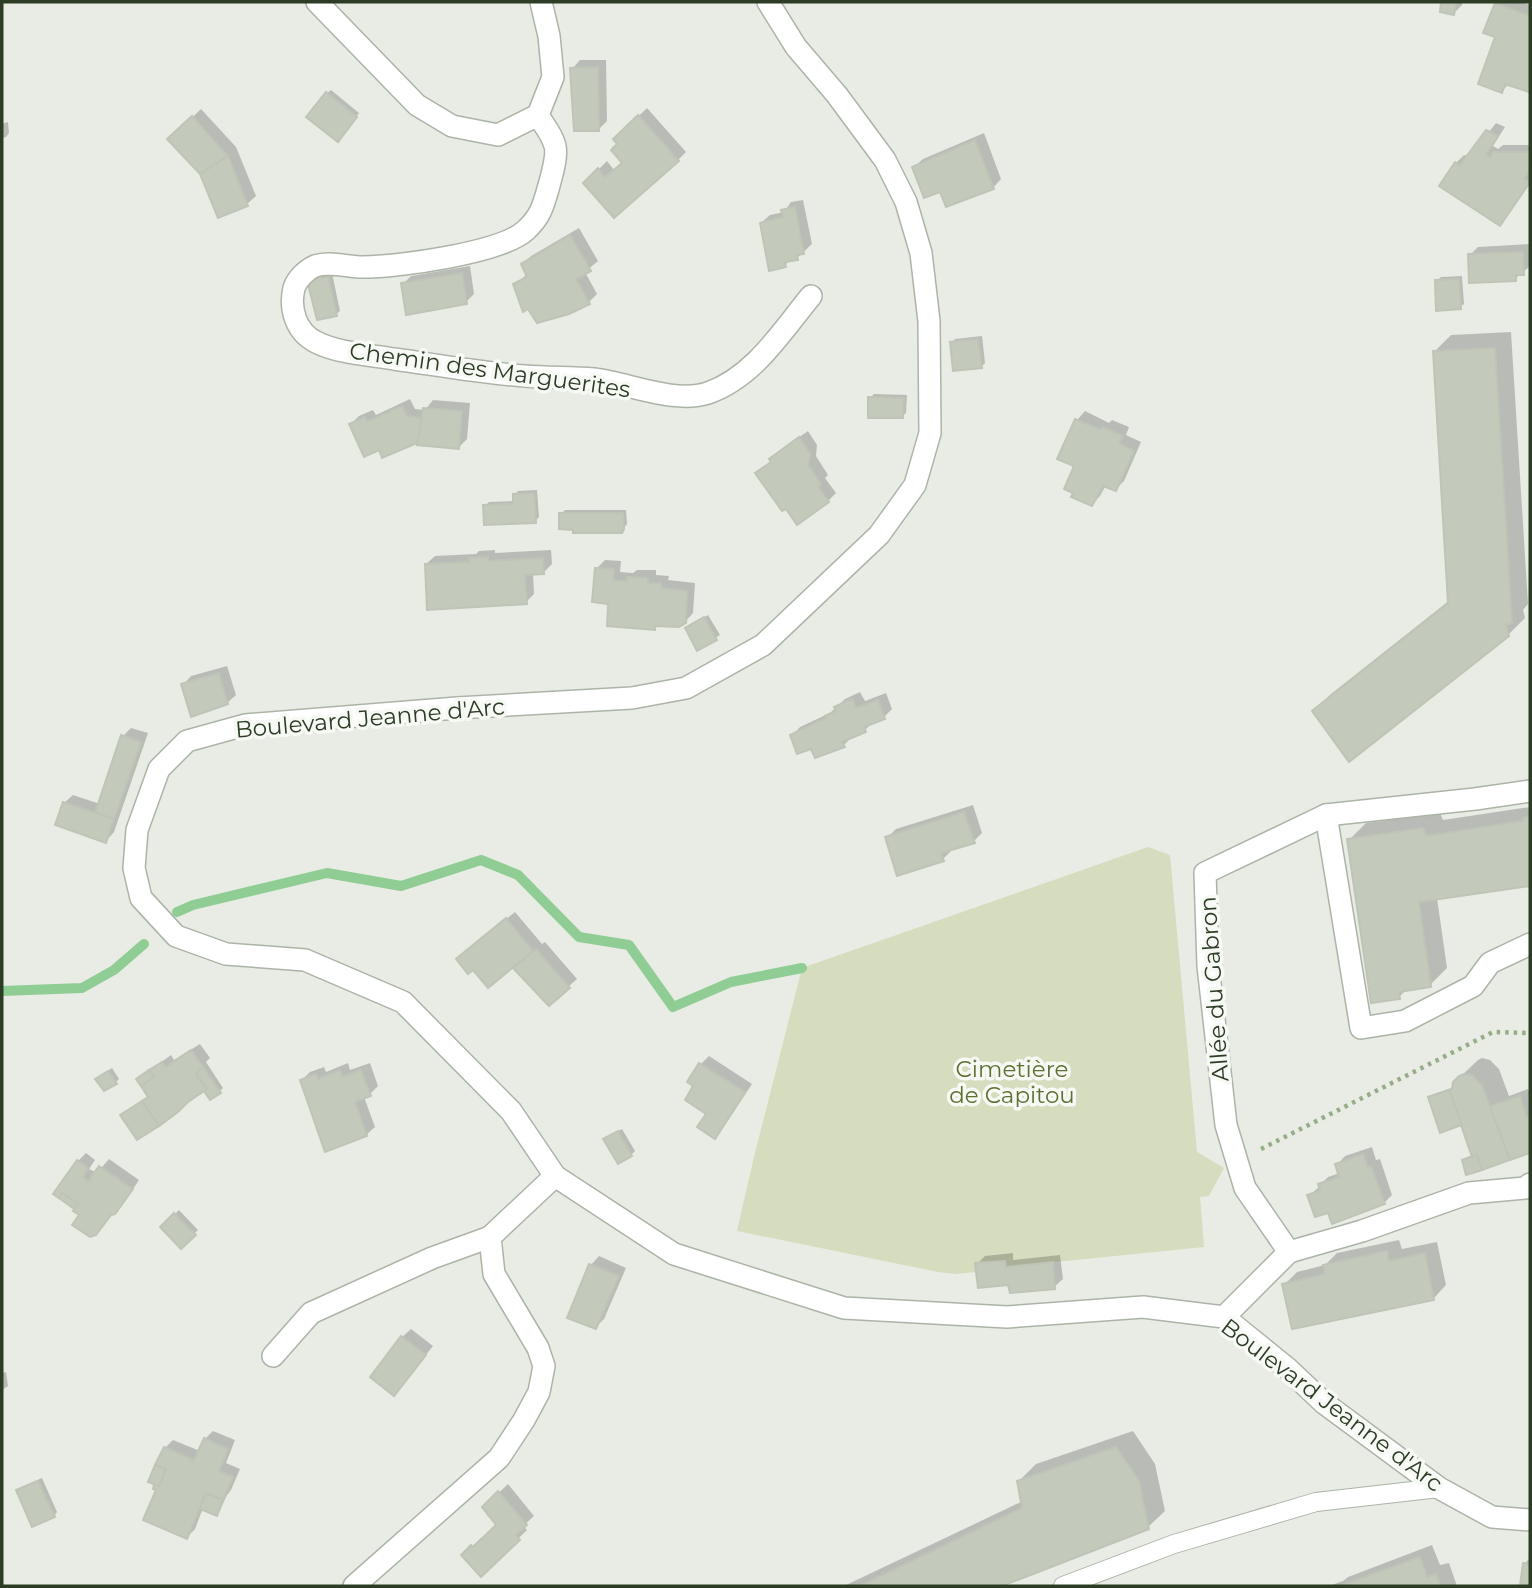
<svg xmlns="http://www.w3.org/2000/svg" width="1532" height="1588" viewBox="0 0 1532 1588" font-family="Montserrat,sans-serif">
  <style>
    .green { fill: #d6dcbe }
    .shadow { fill: #0003 }
    .lines { fill: none; stroke-linecap: round; stroke-linejoin: round }
    .stream { stroke: #90cd94; stroke-width: 10 }
    .building { fill: #c3cabc; stroke: #bec5b7; stroke-width: 2 }
    .lane-casing { stroke: #acb4a7; stroke-width: 20 }
    .street-casing { stroke: #acb4a7; stroke-width: 24 }
    .path { stroke: #96ad87; stroke-width: 4.5; stroke-dasharray: 3.5 5; stroke-linecap: butt }
    .lane { stroke: #fff; stroke-width: 18 }
    .street { stroke: #fff; stroke-width: 21 }
    .labels { text-anchor: middle; stroke-width: 7; stroke-linejoin: round; paint-order: stroke }
    .street-label { font-size: 23px; fill: #2d3c25; stroke: #f7f9f4 }
    .park-label { font-size: 23px; fill: #5d7032; stroke: #f7f9f4 }
  </style>
  <rect width="100%" height="100%" fill="#e8ece4"/>
  <!-- green -->
  <path class="green" d="M1148,847L1170,855L1197,1152L1224,1168L1209,1196L1200,1197L1204,1247L1006,1267L1005,1261L976,1263V1272L956,1274L938,1272L737,1231L754,1157L802,968Z"/>
  <!-- shadow -->
  <g class="shadow">
    <path d="M1442,2H1462V5L1454,13L1442,11Z"/>
    <path d="M1498,2H1521L1530,5V89L1528,90L1509,84L1502,91L1497,36L1496,4Z"/>
    <path d="M580,60H606L607,121L599,129L572,69Z"/>
    <path d="M331,90L359,113L341,136L327,93Z"/>
    <path d="M647,108L686,152L678,160L585,183L607,161L614,170L624,162L619,144L615,139Z"/>
    <path d="M201,109L236,147L256,196L247,204L201,173L178,131Z"/>
    <path d="M8,122L9,133L6,137L2,138V124Z"/>
    <path d="M1496,123L1505,127L1493,146L1498,149L1503,145H1530V183L1508,215L1500,224L1456,163L1464,155L1469,157Z"/>
    <path d="M984,133L1001,179L993,188L941,190L914,167L923,159Z"/>
    <path d="M803,200L812,244L797,258L791,259L785,265L761,223L770,215L784,212L791,202Z"/>
    <path d="M579,228L598,261L585,272L597,294L589,302L568,312L515,285L527,274L523,264L531,256Z"/>
    <path d="M1530,244V266L1515,279L1470,255L1478,247Z"/>
    <path d="M470,266L474,294L466,302L403,284L411,276Z"/>
    <path d="M332,273L340,311L336,314L313,277Z"/>
    <path d="M1462,276L1464,304L1460,307L1437,281L1441,277Z"/>
    <path d="M1511,332L1528,604L1523,610L1525,618L1508,635L1314,711L1331,694L1450,600L1434,352L1451,335Z"/>
    <path d="M982,336L985,363L982,366L952,343L955,339Z"/>
    <path d="M874,394L907,395L906,413L902,416L870,398Z"/>
    <path d="M410,399L415,409L425,410L433,400L470,403L467,439L459,447L419,440L381,448L351,424L359,416L373,410L376,415Z"/>
    <path d="M1085,411L1109,423L1112,420L1129,427L1126,435L1141,442L1124,481L1116,489L1106,485L1100,496L1092,504L1076,465L1060,458L1077,420Z"/>
    <path d="M808,431L817,445L816,456L828,475L825,478L836,493L828,501L797,522L757,473L772,461L771,459L779,451Z"/>
    <path d="M537,490L539,517L535,521L485,506L489,502L515,501V494L518,491Z"/>
    <path d="M565,510H626L627,524L621,531L561,514Z"/>
    <path d="M495,550V553L551,550L552,564L544,572L533,573L534,594L526,602L426,564L435,556L476,554L479,551Z"/>
    <path d="M605,560L621,561L620,572L633,573L637,570H656V575L669,576L668,580L695,583L693,613L685,622L658,624L654,628L610,602L596,569Z"/>
    <path d="M708,615L720,635L697,649L691,625Z"/>
    <path d="M227,666L236,695L227,703L183,685L191,676Z"/>
    <path d="M860,692L865,701L886,693L892,709L884,717L873,722L865,730L852,737L844,745L812,746L792,736L800,727L830,713L845,699Z"/>
    <path d="M131,728L148,733L114,832L106,841L64,803L73,795L100,804L123,736Z"/>
    <path d="M973,805L982,833L974,841L950,848L951,851L943,859L887,838L896,829Z"/>
    <path d="M1530,807V884L1437,898L1447,968L1430,985L1408,988L1399,997L1349,840L1366,823L1440,813L1443,820Z"/>
    <path d="M515,912L542,944L545,942L577,979L549,1004L513,965L466,951Z"/>
    <path d="M200,1044L210,1058L206,1062L223,1088L220,1091L210,1085L122,1115L149,1097L155,1067L160,1063L171,1055L174,1060Z"/>
    <path d="M709,1056L752,1084L723,1128L715,1136L708,1114L696,1086L701,1064Z"/>
    <path d="M1482,1058L1490,1060L1499,1069L1509,1096L1528,1089L1530,1095V1151L1467,1173L1464,1160L1467,1157L1474,1155L1462,1123L1430,1098L1434,1094L1454,1087L1460,1077L1478,1060Z"/>
    <path d="M348,1063L350,1070L370,1063L378,1086L370,1094L364,1097L375,1127L366,1135L302,1080L310,1072L324,1067L326,1072Z"/>
    <path d="M112,1068L119,1079L115,1083L101,1075Z"/>
    <path d="M622,1129L635,1151L631,1155L609,1136Z"/>
    <path d="M1372,1147L1376,1160L1380,1159L1392,1195L1384,1203L1329,1211L1309,1196L1320,1186V1185L1328,1177L1340,1173L1337,1165L1345,1156Z"/>
    <path d="M86,1153L95,1160L89,1169L97,1173L109,1159L139,1180L123,1204L113,1213L95,1234L77,1209L56,1194L78,1161Z"/>
    <path d="M179,1210L198,1230L181,1246L162,1227Z"/>
    <path d="M1399,1240L1402,1249L1437,1242L1446,1285L1434,1298L1284,1285L1297,1272L1325,1265L1337,1253Z"/>
    <path d="M1013,1253V1260L1060,1255L1063,1279L1054,1287L1010,1284L977,1264L985,1256Z"/>
    <path d="M599,1256L626,1268L604,1319L596,1327L591,1265Z"/>
    <path d="M411,1329L433,1346L402,1385V1337Z"/>
    <path d="M6,1372L8,1386L2,1390V1373Z"/>
    <path d="M213,1431L235,1440L226,1463L240,1469L231,1490L227,1495L220,1510L216,1514L203,1508L195,1529L187,1537L158,1489L165,1448L173,1440L200,1451L205,1439Z"/>
    <path d="M1133,1431L1155,1464L1165,1511L1148,1527L997,1586H844L1023,1501L1019,1481L1036,1464Z"/>
    <path d="M42,1478L57,1512L54,1516L18,1491L21,1487Z"/>
    <path d="M508,1484L534,1516L523,1526L527,1530L481,1574L463,1555L481,1538L482,1540L498,1525L484,1507Z"/>
    <path d="M1432,1545L1440,1565L1449,1563L1457,1586H1329L1343,1581L1348,1577Z"/>
    <path d="M1530,1558V1586H1521L1524,1564Z"/>
  </g>
  <g class="lines">
    <!-- stream -->
    <g class="stream">
      <path d="M177,912L193,905L327,873L401,886L481,860L518,875L579,937L629,945L673,1007L731,982L802,968"/>
      <path d="M2,991L82,988L114,970L144,944"/>
    </g>
  </g>
  <!-- building -->
  <g class="building">
    <path d="M1439,2H1456L1454,15L1440,12L1441,2Z"/>
    <path d="M1495,3L1530,16V89L1529,92L1505,84L1502,93L1478,84L1495,37L1483,33Z"/>
    <path d="M598,67L599,131H574L570,68Z"/>
    <path d="M326,92L357,117L338,142L306,117Z"/>
    <path d="M638,115L679,161L614,218L583,183L598,168L605,177L622,163L611,150L617,144L613,139Z"/>
    <path d="M192,116L228,156L200,174L167,139Z"/>
    <path d="M1486,130L1498,136L1486,155L1490,157L1493,152H1530V170L1525,179L1530,182L1500,226L1439,186L1455,162L1460,165Z"/>
    <path d="M975,140L994,189L946,207L940,192L924,198L912,167Z"/>
    <path d="M228,156L248,206L218,218L200,174Z"/>
    <path d="M795,207L804,254L797,255L798,260L785,262L786,267L769,271L760,223L783,217L781,210Z"/>
    <path d="M570,235L591,271L576,279L590,304L569,314L537,323L528,309L523,312L513,284L527,277L521,264Z"/>
    <path d="M1523,252L1524,275H1516V281L1469,283L1468,254Z"/>
    <path d="M462,273L467,304L406,315L401,283Z"/>
    <path d="M328,276L337,316L317,320L307,280Z"/>
    <path d="M1459,279L1461,309L1436,311L1435,280Z"/>
    <path d="M978,339L982,368L953,371L950,342Z"/>
    <path d="M1495,348L1512,623L1506,625L1509,636L1349,762L1312,711L1448,603L1433,351Z"/>
    <path d="M868,397L904,398L903,418H868Z"/>
    <path d="M402,406L407,416L422,418L417,445V443L382,458L379,450L364,457L349,424L365,417L367,422Z"/>
    <path d="M423,408L462,411L459,449L417,445Z"/>
    <path d="M1075,419L1101,430L1102,427L1123,436L1119,443L1134,451L1116,491L1103,486L1092,506L1071,497L1073,493L1064,489L1074,466L1057,459Z"/>
    <path d="M799,437L810,454L808,465L821,484L818,487L829,502L797,525L786,509L782,511L755,473L771,462L769,459Z"/>
    <path d="M534,493L536,523L484,525L483,505L513,504V494Z"/>
    <path d="M559,513H623L624,529L622,533H573V530L559,529Z"/>
    <path d="M488,557V561L543,558L544,574L525,575L527,604L427,610L425,564L470,562L469,558Z"/>
    <path d="M595,568L614,569L613,580L627,581V577L648,578V583H661V588L687,591L686,623L679,627L655,626V630L607,626L608,604L592,602Z"/>
    <path d="M704,617L717,640L697,651L685,628Z"/>
    <path d="M219,673L228,704L191,717L181,684Z"/>
    <path d="M852,699L856,708L878,700L885,719L864,727L866,732L842,742L845,747L815,758L811,749L797,754L790,735L826,718L825,716L836,711L834,707Z"/>
    <path d="M121,735L141,742L114,819L95,813Z"/>
    <path d="M63,802L114,819L106,843L55,825Z"/>
    <path d="M964,812L975,843L941,853L944,861L897,876L885,837Z"/>
    <path d="M1530,817V886L1419,902L1431,987L1399,992L1400,999L1371,1003L1347,839L1423,828L1426,836L1523,821V818Z"/>
    <path d="M506,918L533,951L488,988L473,970L468,974L456,959Z"/>
    <path d="M536,949L570,988L549,1006L513,968Z"/>
    <path d="M191,1050L203,1067L196,1074L207,1089L188,1102L178,1112L159,1126L142,1101L148,1097L141,1086L154,1077L149,1070L162,1062L166,1067Z"/>
    <path d="M699,1063L745,1092L715,1139L697,1127L706,1114L685,1100L693,1086L687,1082Z"/>
    <path d="M203,1067L221,1093L210,1100L204,1091L207,1089L196,1074Z"/>
    <path d="M149,1070L154,1077L141,1086L136,1079Z"/>
    <path d="M340,1070L342,1077L361,1070L371,1096L355,1102L367,1136L325,1152L300,1080L316,1074L318,1079Z"/>
    <path d="M108,1071L117,1084L104,1091L95,1079Z"/>
    <path d="M1464,1074L1473,1076L1481,1085H1482L1510,1160L1482,1170L1477,1155L1472,1157L1449,1090L1452,1089L1453,1082L1459,1076Z"/>
    <path d="M1449,1090L1462,1125L1440,1133L1428,1097Z"/>
    <path d="M1520,1096L1527,1117L1530,1116V1153L1510,1160L1490,1106Z"/>
    <path d="M142,1101L159,1126L137,1140L120,1115Z"/>
    <path d="M618,1131L632,1156L618,1164L603,1139Z"/>
    <path d="M1363,1154L1368,1167L1371,1166L1385,1204L1332,1224L1328,1213L1315,1217L1307,1195L1320,1191L1318,1184L1339,1177L1335,1164Z"/>
    <path d="M1477,1155L1482,1170L1466,1175L1462,1160Z"/>
    <path d="M77,1160L89,1168L83,1177L88,1181L99,1166L133,1189L115,1214L111,1215L96,1235L90,1237L72,1225L79,1215L73,1211L78,1204L62,1193L59,1198L53,1194Z"/>
    <path d="M62,1193L78,1204L74,1209L59,1198Z"/>
    <path d="M174,1213L196,1235L181,1249L160,1227Z"/>
    <path d="M1387,1251L1389,1261L1425,1253L1434,1300L1292,1329L1282,1284L1325,1274L1323,1265Z"/>
    <path d="M1005,1261L1006,1267L1053,1262L1055,1289L1010,1293L1008,1285L978,1288L975,1263Z"/>
    <path d="M589,1264L619,1276L596,1329L567,1318Z"/>
    <path d="M401,1336L426,1355L394,1396L370,1377Z"/>
    <path d="M204,1438L228,1449L219,1471L233,1477L223,1500L206,1493L187,1539L143,1520L156,1490L153,1489L154,1484L159,1486L166,1469L155,1465L164,1447L194,1460Z"/>
    <path d="M1116,1447L1139,1481L1149,1529L1002,1586H860L1022,1508L1017,1481Z"/>
    <path d="M155,1465L166,1469L159,1486L148,1482Z"/>
    <path d="M38,1481L55,1517L32,1527L16,1490Z"/>
    <path d="M498,1491L527,1525L516,1535L520,1540L481,1577L461,1555L471,1545L473,1547L496,1525L482,1507Z"/>
    <path d="M206,1493L223,1500L217,1516L200,1509Z"/>
    <path d="M1420,1557L1427,1577L1436,1574L1441,1586H1340Z"/>
    <path d="M1523,1563L1530,1564V1586H1520Z"/>
  </g>
  <g class="lines">
    <!-- lane casing -->
    <g class="lane-casing">
      <path id="lane" d="M1063,1586L1174,1544L1316,1502L1439,1488"/>
    </g>
    <!-- street casing -->
    <g class="street-casing">
      <g id="street">
        <path d="M317,2L417,105L452,126L498,135L538,115L553,77L549,36L541,2"/>
        <path d="M768,2L796,47L837,95L885,160L906,202L921,253L929,321L930,433L915,485L879,535L763,645L686,688L632,698L457,708L245,725L187,741L159,769L137,830L134,868L141,898L176,936L226,954L305,960L403,1002L511,1111L555,1176L674,1254L844,1308L1007,1317L1143,1307L1224,1317L1287,1368L1324,1403L1439,1488L1492,1517L1530,1520"/>
        <path d="M538,115C543,124 551,133 554,143C559,153 551,178 548,189C543,207 540,217 526,230C502,253 397,267 363,267C348,267 330,261 315,266C306,270 297,279 294,288C289,309 296,332 316,342C337,353 370,355 394,359C437,365 481,373 525,376C548,378 571,377 594,379C628,383 674,404 708,393C754,377 782,331 811,296"/>
        <path d="M1326,815L1361,1028L1405,1021L1473,986L1490,963L1530,944"/>
        <path d="M1289,1252L1245,1188L1226,1125L1208,966L1205,873L1326,815L1475,799L1530,791"/>
        <path d="M1224,1317L1289,1252L1362,1231L1469,1193L1525,1188L1530,1184"/>
        <path d="M273,1356L311,1313L432,1258L490,1237"/>
        <path d="M354,1586L499,1458L524,1420L539,1392L544,1366L538,1348L494,1274L490,1237L555,1176"/>
      </g>
    </g>
    <!-- path -->
    <path class="path" d="M1261,1149L1493,1032L1530,1033"/>
    <!-- lane -->
    <use href="#lane" class="lane"/>
    <!-- street -->
    <use href="#street" class="street"/>
  </g>
  <g class="labels">
    <!-- street labels -->
    <g class="street-label">
      <text transform="translate(490 370) rotate(8)" y="8">Chemin des Marguerites</text>
      <text transform="translate(370 718) rotate(-5)" y="8">Boulevard Jeanne d'Arc</text>
      <text transform="translate(1214 989) rotate(-94)" y="8">Allée du Gabron</text>
      <text transform="translate(1332 1405) rotate(37)" y="8">Boulevard Jeanne d'Arc</text>
    </g>
    <!-- park labels -->
    <g class="park-label">
      <text x="1012" y="1077">Cimetière<tspan x="1012" dy="26">de Capitou</tspan></text>
    </g>
  </g>
  <!-- border -->
  <rect width="1532" height="1588" fill="none" stroke="#2d3c25" stroke-width="7"/>
</svg>
